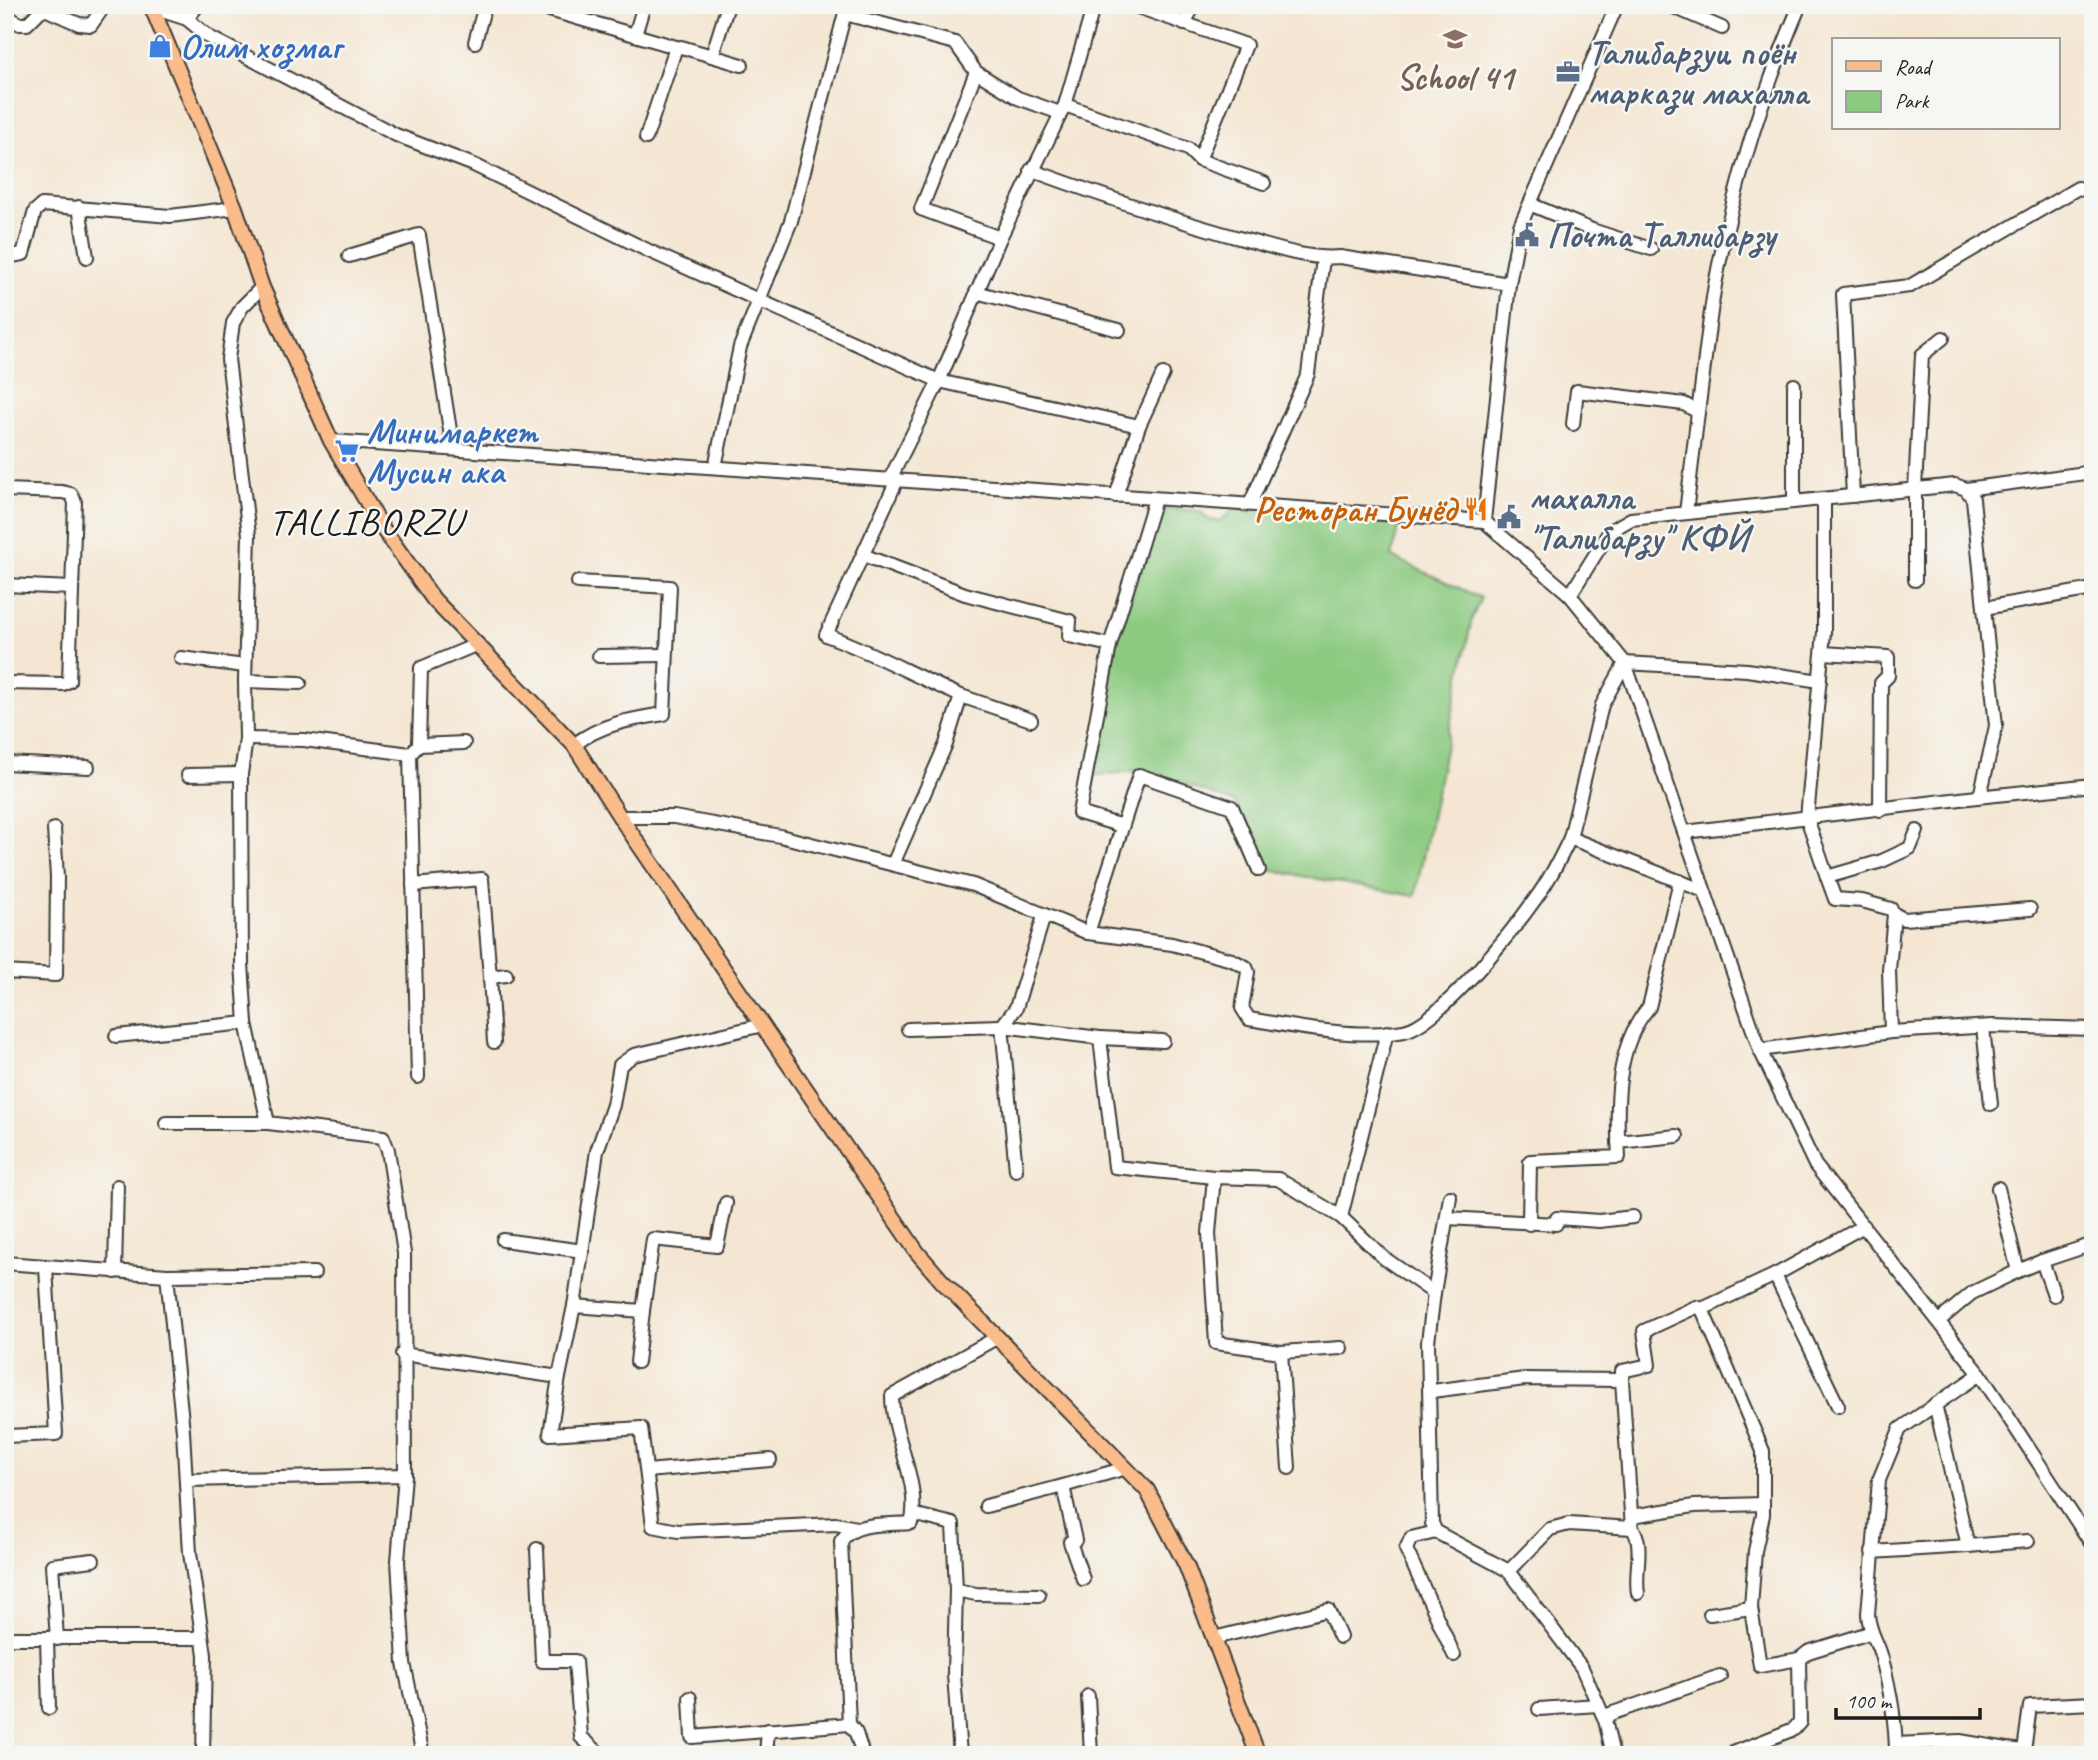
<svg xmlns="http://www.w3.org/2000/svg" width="2098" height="1760" viewBox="0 0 2098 1760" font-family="Caveat,sans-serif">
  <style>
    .green { fill: #8cca81; stroke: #54734e; stroke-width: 2 }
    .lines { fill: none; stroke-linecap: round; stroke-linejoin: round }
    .minor-casing { stroke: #3c3a37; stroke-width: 16 }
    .major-casing { stroke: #3c3a37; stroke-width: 18 }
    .minor { stroke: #fff; stroke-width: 12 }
    .major { stroke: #fabc8b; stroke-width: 14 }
    .labels { text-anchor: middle; stroke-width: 5; stroke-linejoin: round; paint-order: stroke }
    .shop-label { font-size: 35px; font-weight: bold; fill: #366cbe; stroke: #f6f6f2; text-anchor: start }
    .service-label { font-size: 35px; font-weight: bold; fill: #4e5e75; stroke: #f6f6f2; text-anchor: start }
    .education-label { font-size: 35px; font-weight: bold; fill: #785e54; stroke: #f6f6f2 }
    .food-label { font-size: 35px; font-weight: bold; fill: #c56008; stroke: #f6f6f2; text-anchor: end }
    .quarter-label { font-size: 38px; letter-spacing: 2px; fill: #1c1c1c; stroke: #f6f6f2 }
  </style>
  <rect width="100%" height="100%" fill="#f6f6f2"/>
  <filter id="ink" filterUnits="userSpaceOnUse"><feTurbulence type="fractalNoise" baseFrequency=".0143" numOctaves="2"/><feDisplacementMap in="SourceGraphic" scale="14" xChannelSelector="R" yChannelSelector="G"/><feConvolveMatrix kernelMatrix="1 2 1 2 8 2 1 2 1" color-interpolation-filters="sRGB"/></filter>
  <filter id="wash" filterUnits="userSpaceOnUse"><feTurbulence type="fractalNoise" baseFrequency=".00686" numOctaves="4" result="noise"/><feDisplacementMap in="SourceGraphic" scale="28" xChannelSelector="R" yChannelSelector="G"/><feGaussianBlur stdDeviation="1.57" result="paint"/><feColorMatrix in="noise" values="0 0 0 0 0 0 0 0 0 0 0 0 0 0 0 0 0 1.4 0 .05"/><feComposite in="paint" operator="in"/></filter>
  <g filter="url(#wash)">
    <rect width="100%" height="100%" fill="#f4e6d2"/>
    <!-- green -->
    <path class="green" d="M1160,508L1200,511L1209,520L1219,521L1236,509L1399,522L1392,557L1481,598L1472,618L1415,896L1263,869L1235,803L1146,770L1088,776L1118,637Z"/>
  </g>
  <g filter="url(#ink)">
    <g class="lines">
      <!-- minor casing -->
      <g class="minor-casing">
        <g id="minor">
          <path d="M547,5L546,9L676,47L646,138"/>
          <path d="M1132,5L1246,45L1199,160"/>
          <path d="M1669,5L1722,28"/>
          <path d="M153,8L187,19L198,5"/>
          <path d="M845,14L955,43L976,72L921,209L1000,238"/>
          <path d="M5,15L20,24H27L41,10H47L79,24L91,25L105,5"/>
          <path d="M187,19L209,37L396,135L474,165L649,251L939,381L1139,426L1116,496"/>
          <path d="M1184,24L1194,5"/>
          <path d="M635,35L644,5"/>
          <path d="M475,42L485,5"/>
          <path d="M681,47L712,56L728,5"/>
          <path d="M712,56L742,65"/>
          <path d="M976,72L1018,98L1060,113"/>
          <path d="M1065,105L1188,149L1199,160L1264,183"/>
          <path d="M1031,170C1102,196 1173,220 1246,240C1276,248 1309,260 1340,257L1509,284"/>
          <path d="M1532,205L1592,230L1651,249"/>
          <path d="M79,207L87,257"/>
          <path d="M349,256L419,235L453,449"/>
          <path d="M5,257L23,254L35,211L42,205L170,216L235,208"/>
          <path d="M262,287L242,307L233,323L228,359L249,535L245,681L246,739L241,774L242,964L246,1023L268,1123L383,1137L388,1150L404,1253L405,1475L398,1561L404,1663L423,1755"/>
          <path d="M976,292L1119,330"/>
          <path d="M1698,412C1704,370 1708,327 1715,285C1733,190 1762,94 1800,5"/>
          <path d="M1573,424L1577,391L1684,404L1698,412L1686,513"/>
          <path d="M1139,426L1163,374"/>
          <path d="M331,441L1484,521L1570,595L1625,663L1760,1050L1815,1165L1980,1374L2093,1546"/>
          <path d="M715,467L740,347L791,221L847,5"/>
          <path d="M890,479L939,381L1000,238L1065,105L1094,5"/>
          <path d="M897,480L826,635C872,652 915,676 961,696"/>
          <path d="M1966,489L2093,472"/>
          <path d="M5,490L62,492L71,494L75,502L69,681L63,684L5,683"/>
          <path d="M1853,496L1843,294L1910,286L2078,188L2093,191"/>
          <path d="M1824,499V632L1807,818L1827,877L1882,861L1910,848L1917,831"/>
          <path d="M1794,502V385"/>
          <path d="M1250,504L1308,374L1323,259"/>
          <path d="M1484,521L1509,284L1520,226L1617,5"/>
          <path d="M863,555L965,594L1070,621L1069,636L1110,645L1079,813L1122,826"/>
          <path d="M1915,580V489L1922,355L1943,338"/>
          <path d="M5,585L72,588"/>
          <path d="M1570,595L1610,531L1631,519L1955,485L1966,489L1973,499L1996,726L1981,792L1977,797L1685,832"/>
          <path d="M1984,608L2093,589"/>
          <path d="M1110,645L1155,499"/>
          <path d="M1823,653L1888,657V676L1881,683L1880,810"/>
          <path d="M599,656L665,655"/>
          <path d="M181,658L245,666"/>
          <path d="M245,681L300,683"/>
          <path d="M246,739L304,740L410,754"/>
          <path d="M419,745L464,743"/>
          <path d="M574,745C600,724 632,719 664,714L670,587L578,582"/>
          <path d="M5,763L88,767"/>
          <path d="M188,775L241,774"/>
          <path d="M1977,797L2093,785"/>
          <path d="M620,817H674L780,836L973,885L1088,933L1172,944L1232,960L1246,967L1248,972L1242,1008L1249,1019C1295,1027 1359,1039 1404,1031C1439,1024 1514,929 1536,898C1550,879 1560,859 1570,838L1704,891"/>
          <path d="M1570,838L1602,705L1625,663L1747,670L1820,681"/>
          <path d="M893,864L946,744L961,696L1031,720"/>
          <path d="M1827,877L1835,899L1862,901L1891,909L1894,914L1889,970L1891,1032"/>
          <path d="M413,885L482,879L490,977L506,975"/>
          <path d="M1894,914L1904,919L2030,909"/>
          <path d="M1088,933L1139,775L1232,807L1259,870"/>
          <path d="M5,972L56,975L57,877L54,829"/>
          <path d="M490,977L494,1042"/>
          <path d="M1002,1026L1016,1008L1044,916"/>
          <path d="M1983,1027L1991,1104"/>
          <path d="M908,1029L1000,1026"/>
          <path d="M116,1036L246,1023"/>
          <path d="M1100,1038L1163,1041"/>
          <path d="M1760,1050L1891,1032L1992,1026L2093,1029"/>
          <path d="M418,1077L410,754L419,745L421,668L478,644"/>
          <path d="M166,1123H268"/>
          <path d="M1618,1142L1677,1136"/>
          <path d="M1016,1170L1002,1026L1100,1038L1115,1167L1214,1177"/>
          <path d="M1998,1188L2018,1271L2042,1261"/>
          <path d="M1341,1217L1387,1032"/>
          <path d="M1447,1218L1556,1224L1557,1218L1599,1221L1633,1217"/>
          <path d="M1529,1224L1530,1161L1619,1157C1616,1107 1615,1046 1649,1007L1680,881"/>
          <path d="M503,1240L583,1251"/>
          <path d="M5,1263L167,1275L314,1273"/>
          <path d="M115,1272L117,1186"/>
          <path d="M167,1275L183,1431L190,1553L205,1655L203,1755"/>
          <path d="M1775,1275L1838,1406"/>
          <path d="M1434,1293L1450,1197"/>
          <path d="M2054,1295L2042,1261L2093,1244"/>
          <path d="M574,1306L597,1151L613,1105L620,1065L634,1055L763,1025"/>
          <path d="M643,1311L653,1239L717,1246L726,1203"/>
          <path d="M1940,1320L1972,1293L2018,1271"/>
          <path d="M1281,1352L1341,1348"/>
          <path d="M402,1354L559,1377L550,1434L641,1428L653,1526L678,1531L836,1524L857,1528"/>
          <path d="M559,1377L574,1306L643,1311L637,1362"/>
          <path d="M1622,1380V1371L1649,1365L1644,1331L1696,1307L1702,1309"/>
          <path d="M1432,1391L1525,1379L1622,1380L1632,1528L1569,1524L1550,1529L1509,1571"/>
          <path d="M5,1436L56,1434L46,1268"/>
          <path d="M1289,1468L1281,1352L1216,1343L1209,1233L1214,1177L1278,1179L1341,1217L1384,1258L1434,1293L1428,1342L1432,1523L1436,1532L1509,1571L1582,1668L1605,1720L1613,1755"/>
          <path d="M647,1471L770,1460"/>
          <path d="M187,1480L405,1475"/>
          <path d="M986,1506L1063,1486"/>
          <path d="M913,1514L953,1524L956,1590"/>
          <path d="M1632,1516L1694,1506L1763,1504"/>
          <path d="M1632,1528C1645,1544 1634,1572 1638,1593"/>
          <path d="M1436,1532L1411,1538L1406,1549L1454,1655"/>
          <path d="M1968,1546L2028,1541"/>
          <path d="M537,1549L542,1661H575L581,1737L601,1755"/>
          <path d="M1872,1552L1968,1546L1935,1404"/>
          <path d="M1083,1579L1070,1542L1075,1540L1063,1486L1126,1468"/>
          <path d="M1751,1608L1755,1551L1763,1515V1451L1702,1309L1775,1275L1864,1226"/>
          <path d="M1710,1614L1751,1608L1760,1666L1799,1659"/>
          <path d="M5,1638H202"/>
          <path d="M1214,1638L1328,1610L1340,1637"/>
          <path d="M47,1639L49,1708"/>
          <path d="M57,1639L52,1565L93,1560"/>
          <path d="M1088,1696L1091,1755"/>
          <path d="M690,1698L692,1737L849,1724L841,1541C854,1521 889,1525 911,1523C922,1486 892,1436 892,1396L998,1337"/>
          <path d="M1539,1709L1598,1705"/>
          <path d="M1605,1720L1610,1714L1720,1676"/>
          <path d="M849,1724L856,1733L863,1755"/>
          <path d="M1896,1744L1960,1741L2007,1749"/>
          <path d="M766,1755L768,1730"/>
          <path d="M960,1755L954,1675L956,1590L976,1594L1039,1595"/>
          <path d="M1728,1755L1794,1729L1800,1722L1799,1659L1808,1652L1869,1633"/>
          <path d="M1896,1755C1896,1720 1890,1688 1881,1655C1876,1639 1869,1631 1868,1614L1879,1480L1900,1429L1980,1374"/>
          <path d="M2007,1755V1749L2024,1751L2030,1706L2093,1703"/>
        </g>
      </g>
      <!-- major casing -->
      <g class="major-casing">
        <path id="major" d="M151,5L235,208L262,287L331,441L383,529L434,600L574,745L620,817L917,1252L941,1280L1147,1490L1186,1565L1258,1755"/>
      </g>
      <!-- minor -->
      <use href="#minor" class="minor"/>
      <!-- major -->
      <use href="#major" class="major"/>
    </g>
  </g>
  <!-- icons -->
  <defs>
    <g id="school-bare" transform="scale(1.89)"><path d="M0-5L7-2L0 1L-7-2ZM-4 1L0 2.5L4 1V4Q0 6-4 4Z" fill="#8d6e63" stroke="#f6f6f2" stroke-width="2.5" paint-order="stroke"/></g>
    <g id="shop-bare" transform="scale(1.89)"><path d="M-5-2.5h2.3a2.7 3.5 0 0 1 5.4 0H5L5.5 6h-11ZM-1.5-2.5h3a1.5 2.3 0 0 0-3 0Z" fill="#3f7fe0" stroke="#f6f6f2" stroke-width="2.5" paint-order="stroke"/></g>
    <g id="office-bare" transform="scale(1.89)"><path d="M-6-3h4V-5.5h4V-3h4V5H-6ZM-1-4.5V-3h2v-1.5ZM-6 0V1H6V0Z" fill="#5c6f8a" stroke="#f6f6f2" stroke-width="2.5" paint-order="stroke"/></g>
    <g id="civic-bare" transform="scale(1.89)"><path d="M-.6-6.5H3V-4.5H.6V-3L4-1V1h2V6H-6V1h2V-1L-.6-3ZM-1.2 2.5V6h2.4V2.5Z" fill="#5c6f8a" stroke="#f6f6f2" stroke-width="2.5" paint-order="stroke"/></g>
    <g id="supermarket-bare" transform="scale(1.89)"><path d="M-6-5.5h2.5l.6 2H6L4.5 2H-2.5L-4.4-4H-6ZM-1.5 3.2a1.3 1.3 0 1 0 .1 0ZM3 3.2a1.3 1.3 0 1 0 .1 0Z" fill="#3f7fe0" stroke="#f6f6f2" stroke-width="2.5" paint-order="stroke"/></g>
    <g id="restaurant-bare" transform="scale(1.89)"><path d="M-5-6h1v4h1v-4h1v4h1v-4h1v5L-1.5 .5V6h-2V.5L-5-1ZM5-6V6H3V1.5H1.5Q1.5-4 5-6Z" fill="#e8710a" stroke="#f6f6f2" stroke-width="2.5" paint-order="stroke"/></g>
  </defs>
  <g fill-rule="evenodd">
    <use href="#school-bare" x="1455" y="39"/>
    <use href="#shop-bare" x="160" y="46"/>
    <use href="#office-bare" x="1568" y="72"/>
    <use href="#civic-bare" x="1527" y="235"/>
    <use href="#supermarket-bare" x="347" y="451"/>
    <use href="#restaurant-bare" x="1476" y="509"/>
    <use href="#civic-bare" x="1509" y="517"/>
  </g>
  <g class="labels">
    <!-- shop labels -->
    <g class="shop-label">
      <text x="180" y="58">Олим хозмаг</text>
      <text x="367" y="443">Минимаркет<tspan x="367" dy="40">Мусин ака</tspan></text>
    </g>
    <!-- service labels -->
    <g class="service-label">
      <text x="1588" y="64">Талибарзуи поён<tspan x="1588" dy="40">маркази махалла</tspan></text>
      <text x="1547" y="247">Почта Таллибарзу</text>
      <text x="1529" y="509">махалла<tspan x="1529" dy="40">"Талибарзу" КФЙ</tspan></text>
    </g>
    <!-- education labels -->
    <g class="education-label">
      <text x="1455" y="89">School 41</text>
    </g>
    <!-- food labels -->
    <g class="food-label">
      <text x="1456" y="521">Ресторан Бунёд</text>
    </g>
    <!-- quarter labels -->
    <g class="quarter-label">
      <text x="366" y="534">TALLIBORZU</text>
    </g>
  </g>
  <!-- margin -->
  <rect width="2098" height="1760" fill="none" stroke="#f6f6f2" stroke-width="28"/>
  <!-- legend -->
  <rect x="1832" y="38" width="228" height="91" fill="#f6f6f2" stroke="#9f9f9c" stroke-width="2"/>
  <rect x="1846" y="61" width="35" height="10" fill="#fabc8b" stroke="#9f9f9c" stroke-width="2"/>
  <text x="1895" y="74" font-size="21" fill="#1c1c1c">Road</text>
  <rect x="1846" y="91" width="35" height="21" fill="#8cca81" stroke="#9f9f9c" stroke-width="2"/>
  <text x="1895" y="108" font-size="21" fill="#1c1c1c">Park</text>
  <!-- scale -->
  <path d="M1836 1708v10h144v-10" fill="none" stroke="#1c1c1c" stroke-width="3.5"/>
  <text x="1846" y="1708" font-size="21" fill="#1c1c1c" stroke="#f6f6f2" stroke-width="5" paint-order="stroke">100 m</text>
</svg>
